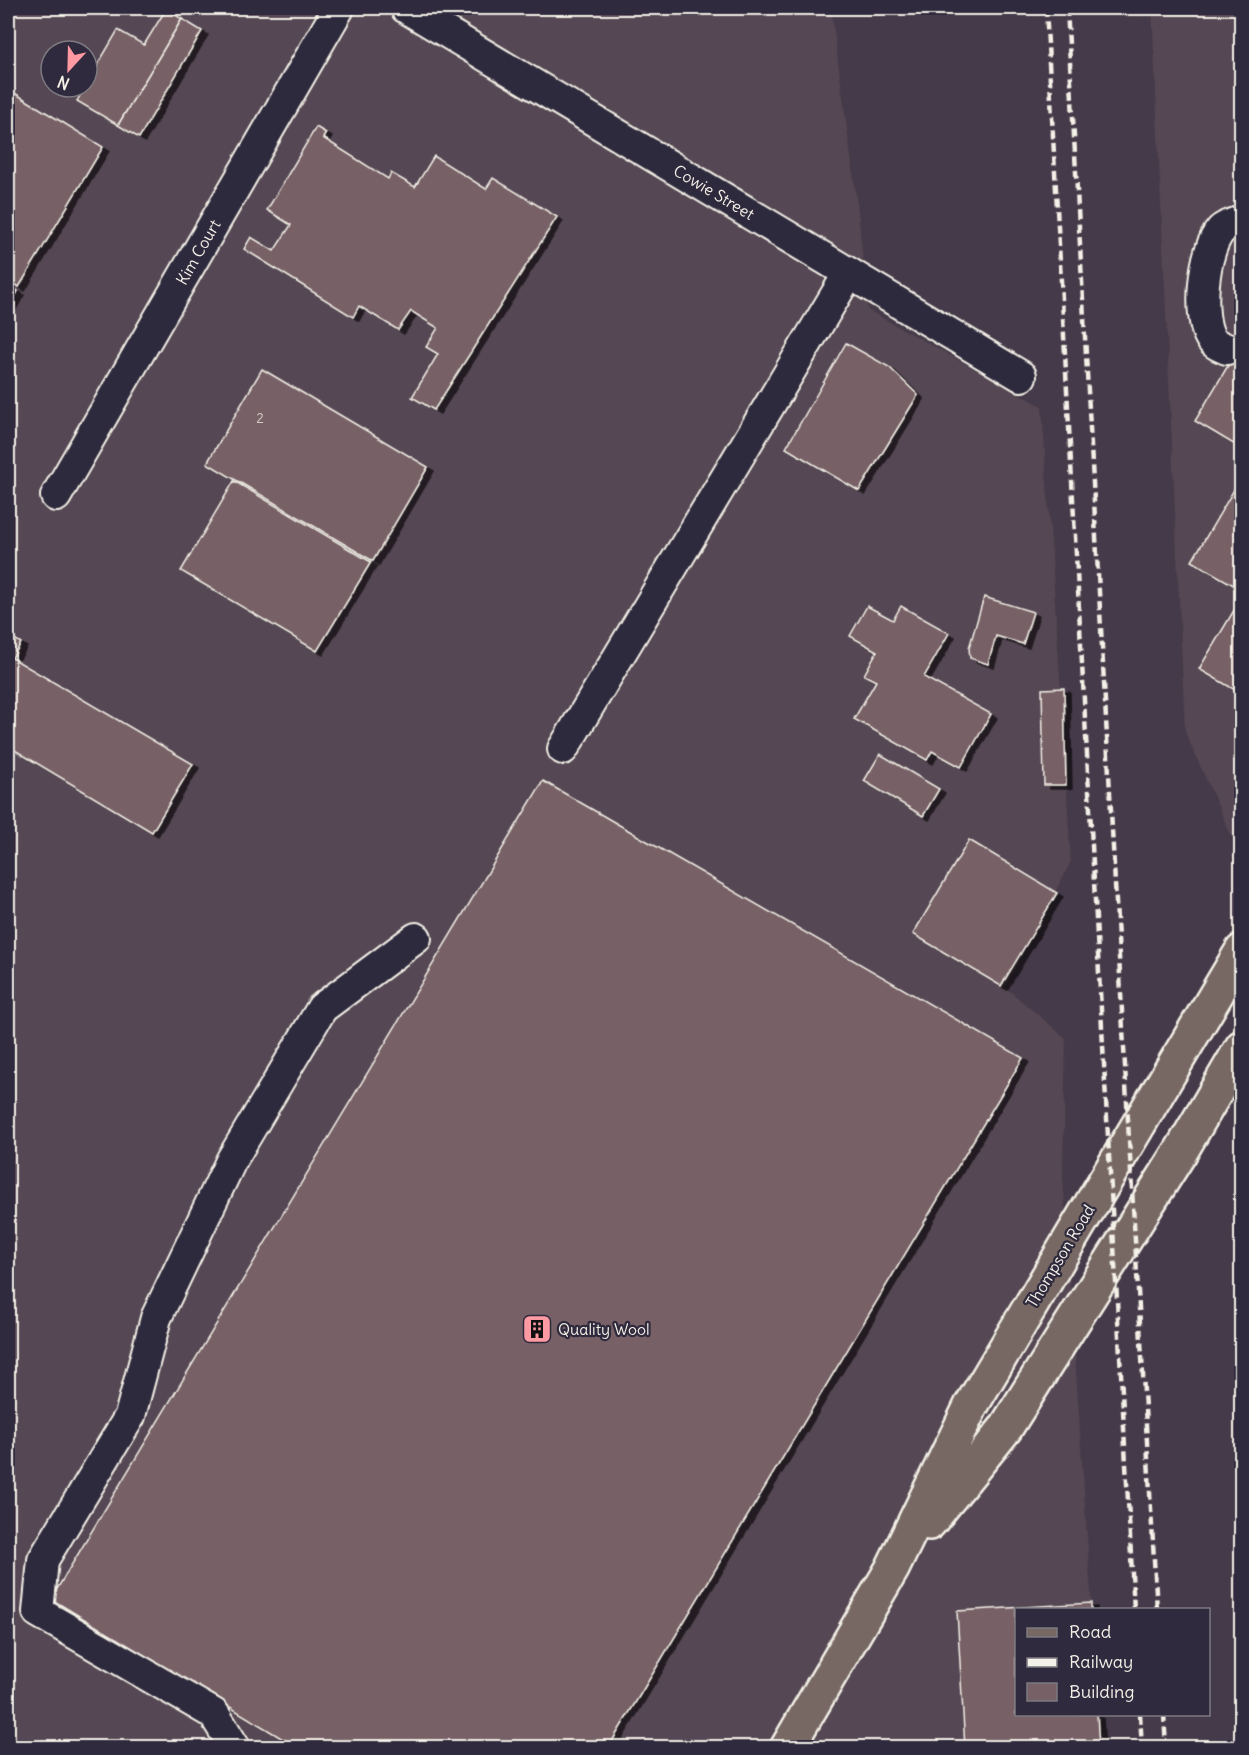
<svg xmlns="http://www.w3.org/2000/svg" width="1249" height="1755" viewBox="0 0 1249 1755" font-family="Delius,sans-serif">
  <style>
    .built { fill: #544652; fill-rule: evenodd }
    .building { fill: #776166; stroke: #f4f1e8; stroke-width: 1.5; filter: url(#shadow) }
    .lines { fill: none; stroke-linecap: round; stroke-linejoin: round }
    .minor-casing { stroke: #f4f1e8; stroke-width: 34 }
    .major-casing { stroke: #f4f1e8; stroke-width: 38 }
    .minor { stroke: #2f2a3d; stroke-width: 30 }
    .major { stroke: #776864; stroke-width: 33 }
    .rail { stroke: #f4f1e8; stroke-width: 4.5; stroke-dasharray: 9 4.5; stroke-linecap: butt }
    .labels { text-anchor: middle; stroke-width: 4.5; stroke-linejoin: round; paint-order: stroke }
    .number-label { font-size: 14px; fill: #d5cdc8 }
    .street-label { font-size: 16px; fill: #f4f1e8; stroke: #2f2a3d }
    .poi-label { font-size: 16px; fill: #f4f1e8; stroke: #2f2a3d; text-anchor: start }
  </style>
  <defs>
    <filter id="shadow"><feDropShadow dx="6" dy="4" stdDeviation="0" flood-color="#0009"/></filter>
  </defs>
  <rect width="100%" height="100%" fill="#453a49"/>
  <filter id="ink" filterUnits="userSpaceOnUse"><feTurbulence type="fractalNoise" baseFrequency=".0167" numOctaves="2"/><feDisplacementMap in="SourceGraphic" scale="12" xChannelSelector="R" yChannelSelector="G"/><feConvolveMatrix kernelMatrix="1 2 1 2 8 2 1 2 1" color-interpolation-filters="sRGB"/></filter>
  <g filter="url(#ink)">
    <!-- built -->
    <g class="built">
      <path d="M8,8H831L858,210L868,310L1042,406L1061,692L1071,862L1005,987L1066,1038L1063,1176L1092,1609L1016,1610V1714L1099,1715L1102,1747L8,1748ZM51,51H87V87H51Z"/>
      <path d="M1152,8H1241V858L1185,732Z"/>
    </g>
    <!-- building -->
    <g class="building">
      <path d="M166,9L182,19L118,125L77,101L85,87H87V83L118,30L144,45Z"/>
      <path d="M182,19L202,31L139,138L118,125Z"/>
      <path d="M8,89L103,147L19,287L8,280Z"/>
      <path d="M316,127L326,133L323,138L388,179L391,173L415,187L434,156L486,189L493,178L557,217L434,410L412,397L438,354L426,347L438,328L411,311L398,330L359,306L353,317L244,249L251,237L274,251L291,225L267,210Z"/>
      <path d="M8,284L18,291L8,309Z"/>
      <path d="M1242,342V449L1195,421Z"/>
      <path d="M846,343L889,367L918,395L859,491L786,448Z"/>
      <path d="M262,369L428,467L373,561L207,463Z"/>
      <path d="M234,481L371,562L317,651L181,571Z"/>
      <path d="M1239,481L1242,483V590L1192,561Z"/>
      <path d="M984,597L1033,612L1023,644L996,636L988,664L970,658L969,648Z"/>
      <path d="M1242,597V694L1199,669Z"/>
      <path d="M867,606L893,620L901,606L949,633L924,677L991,714L961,767L932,751L927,760L854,719L876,681L864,675L877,651L850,636Z"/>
      <path d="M8,635L21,643L12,658L193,764L152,832L8,746Z"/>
      <path d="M1064,688L1066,785H1044L1042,689Z"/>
      <path d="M880,754L939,789L923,816L864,781Z"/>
      <path d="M543,781L1023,1058L608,1748H298L51,1599Z"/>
      <path d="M969,840L1057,893L1001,986L913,934Z"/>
      <path d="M1091,1603V1610H1016V1714H1097L1099,1748H965L957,1611Z"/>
    </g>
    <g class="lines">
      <!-- minor casing -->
      <g class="minor-casing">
        <g id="minor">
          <path d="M406,8L1021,376"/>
          <path d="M1227,349C1222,347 1214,344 1211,339C1197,317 1203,250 1221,230C1225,226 1233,224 1238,222L1242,224"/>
          <path d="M56,496L339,8"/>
          <path d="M563,749L849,273"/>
          <path d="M235,1748L214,1714L38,1612L43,1560L130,1416L156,1318L231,1161L322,1008L416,938"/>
        </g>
      </g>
      <!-- major casing -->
      <g class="major-casing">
        <g id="major">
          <path d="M929,1523L1005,1429L1181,1151L1242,1047"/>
          <path d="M787,1748L892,1569L971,1406L1242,951"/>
        </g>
      </g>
      <!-- minor -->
      <use href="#minor" class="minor"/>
      <!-- major -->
      <use href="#major" class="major"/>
      <!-- rail -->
      <g class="rail">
        <path d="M1046,8L1134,1610"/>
        <path d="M1067,8L1129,1139L1157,1610"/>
        <path d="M1140,1714L1142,1748"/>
        <path d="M1164,1714L1166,1748"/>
      </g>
    </g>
  </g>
  <!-- icons -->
  <defs>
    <g id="building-square" transform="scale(1.5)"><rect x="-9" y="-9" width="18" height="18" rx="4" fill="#ff9aa2" stroke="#2f2a3d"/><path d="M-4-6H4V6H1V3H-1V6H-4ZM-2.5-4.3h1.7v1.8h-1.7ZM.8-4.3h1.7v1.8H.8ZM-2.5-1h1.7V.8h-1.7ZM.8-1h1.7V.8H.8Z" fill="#111"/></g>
  </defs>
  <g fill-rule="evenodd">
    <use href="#building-square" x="537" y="1329"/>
  </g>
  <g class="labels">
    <!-- number labels -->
    <g class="number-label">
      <text x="260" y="423">2</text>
    </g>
    <!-- street labels -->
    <g class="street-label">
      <text transform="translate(714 192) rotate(31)" y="6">Cowie Street</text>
      <text transform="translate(198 252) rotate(-60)" y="6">Kim Court</text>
      <text transform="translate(1060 1256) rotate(-59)" y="6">Thompson Road</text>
    </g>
    <!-- poi labels -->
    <g class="poi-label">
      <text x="558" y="1335">Quality Wool</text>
    </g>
  </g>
  <!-- margin -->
  <rect width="1249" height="1755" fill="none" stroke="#2f2a3d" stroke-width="30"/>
  <rect x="15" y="15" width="1219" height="1725" fill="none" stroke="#f4f1e8" stroke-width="2" filter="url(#ink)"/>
  <!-- legend -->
  <rect x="1015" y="1608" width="195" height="108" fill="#2f2a3d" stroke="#7e7a81" stroke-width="1.5"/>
  <rect x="1027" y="1628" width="30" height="9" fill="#776864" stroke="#7e7a81" stroke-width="1.5"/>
  <text x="1069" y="1638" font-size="18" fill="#f4f1e8">Road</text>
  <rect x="1027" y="1658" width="30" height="9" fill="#f4f1e8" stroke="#7e7a81" stroke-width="1.5"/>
  <text x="1069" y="1668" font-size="18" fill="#f4f1e8">Railway</text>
  <rect x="1027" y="1683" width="30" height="18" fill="#776166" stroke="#7e7a81" stroke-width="1.5"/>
  <text x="1069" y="1698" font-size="18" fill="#f4f1e8">Building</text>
  <!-- north arrow -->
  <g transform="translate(69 69) rotate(202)"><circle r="28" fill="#2f2a3d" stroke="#7e7a81" stroke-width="1.5"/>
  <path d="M0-4.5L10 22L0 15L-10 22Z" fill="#ff9aa2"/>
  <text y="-9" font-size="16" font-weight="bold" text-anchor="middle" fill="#f4f1e8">N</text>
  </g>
</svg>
